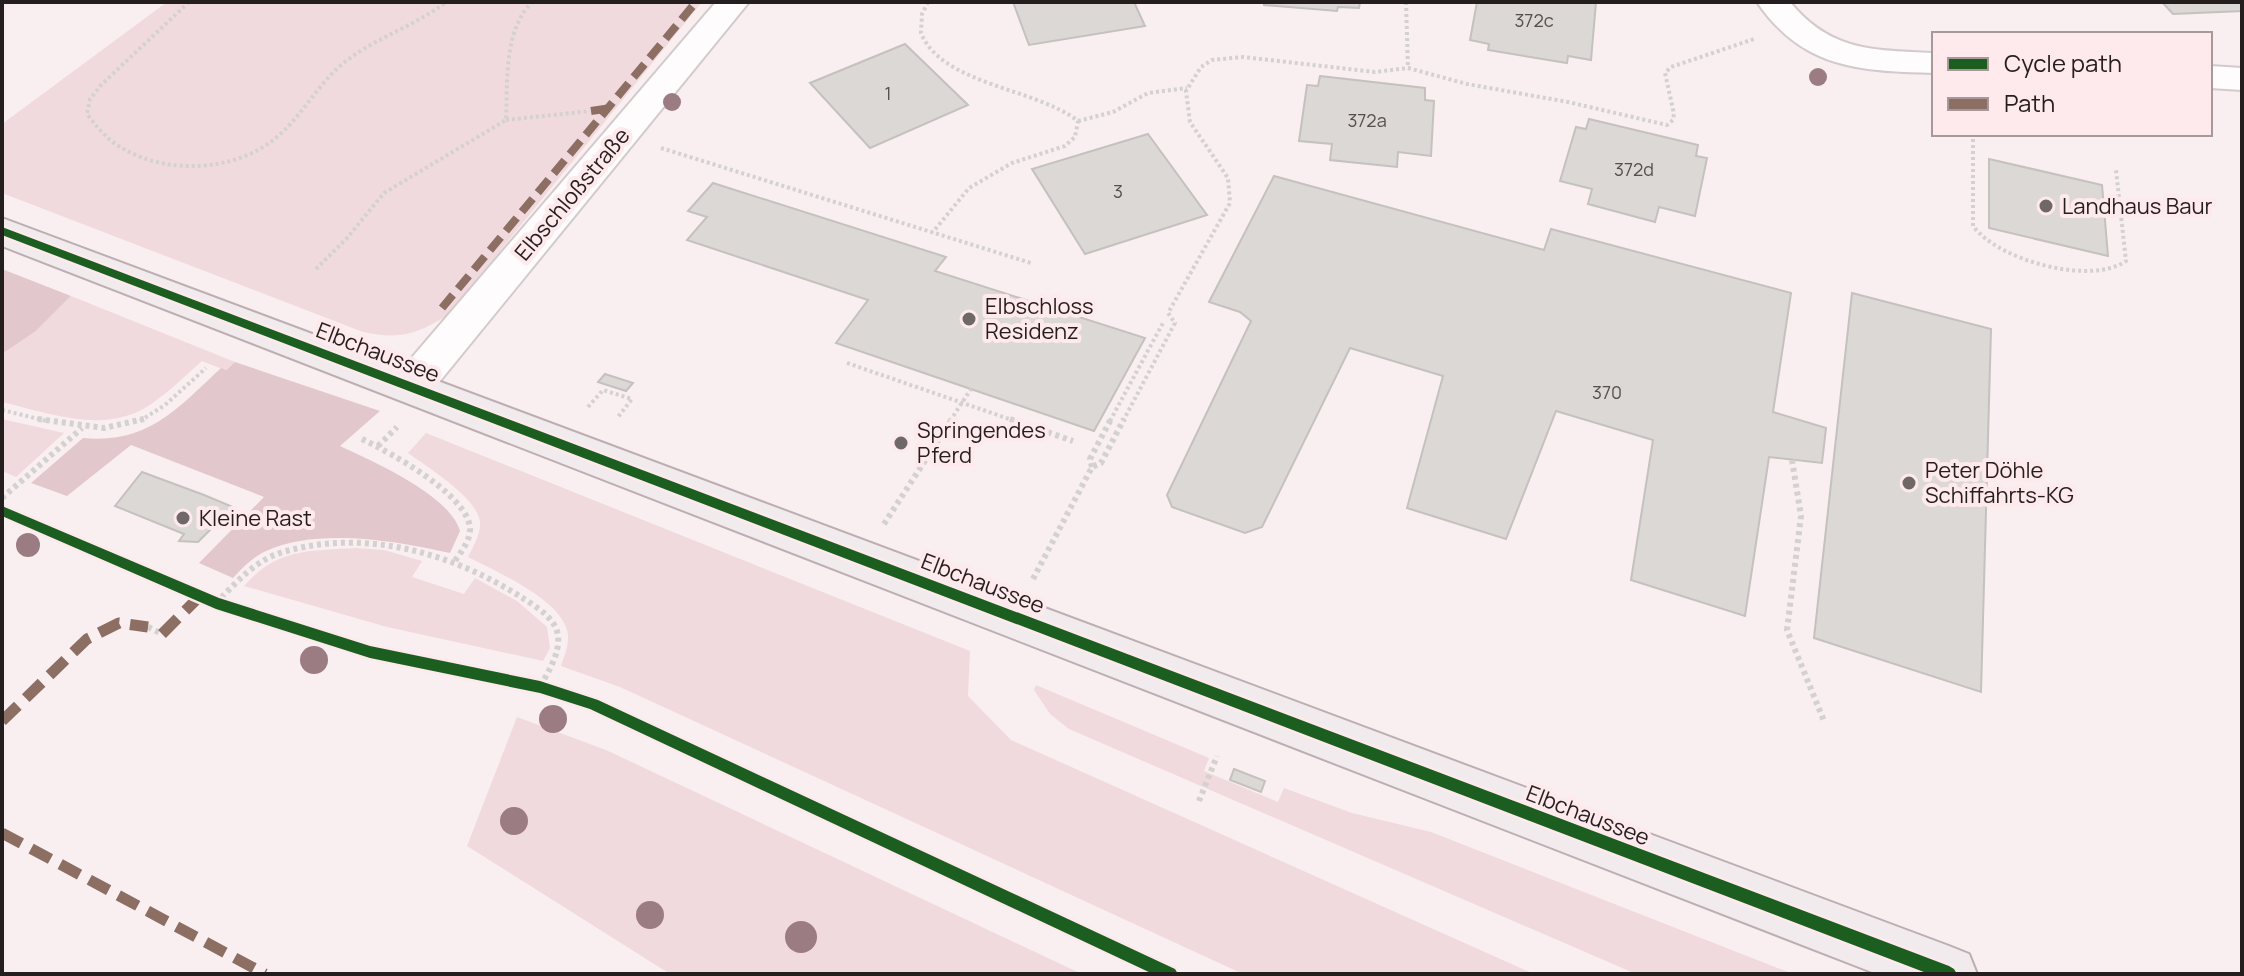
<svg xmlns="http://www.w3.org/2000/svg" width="2244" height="976" viewBox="0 0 2244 976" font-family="Manrope,sans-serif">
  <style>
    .green { fill: #f1dadd }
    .forest { fill: #e2c8cc }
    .building { fill: #dcd8d6; stroke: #c4c1bf; stroke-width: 2 }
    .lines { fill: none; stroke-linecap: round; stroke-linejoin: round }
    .minor-casing { stroke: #d3cacc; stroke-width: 4 }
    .major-casing { stroke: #bcaeb1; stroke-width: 4 }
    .path-far1 { stroke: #d4d1d1; stroke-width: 4; stroke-dasharray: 3 3; stroke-linecap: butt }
    .path { stroke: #d4d1d1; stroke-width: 6; stroke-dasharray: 4 4; stroke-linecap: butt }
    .minor { fill: #fefcfd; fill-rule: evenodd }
    .major { fill: #f2ebed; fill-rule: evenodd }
    .quiet-far1 { stroke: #8d6e63; stroke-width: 8; stroke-dasharray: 17 8; stroke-linecap: butt }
    .quiet { stroke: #8d6e63; stroke-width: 11; stroke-dasharray: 22 11; stroke-linecap: butt }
    .cycleway-casing { stroke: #fee9ec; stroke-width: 5 }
    .cycleway { fill: #1b5e20; fill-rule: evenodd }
    .tree { fill: #9c7c83 }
    .poi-dot { fill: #6f6768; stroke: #fee9ec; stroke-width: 3 }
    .labels { text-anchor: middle; stroke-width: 8; stroke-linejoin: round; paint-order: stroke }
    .number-label { font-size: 18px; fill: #554e4f }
    .street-label { font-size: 22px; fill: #251e1f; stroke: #fee9ec }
    .poi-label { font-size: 22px; fill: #251e1f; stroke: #fee9ec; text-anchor: start }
  </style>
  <rect width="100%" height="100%" fill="#f9eef0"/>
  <!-- green -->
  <g class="green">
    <path d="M167,2H702L448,315C417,334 400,340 363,332L2,193V124Z"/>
    <path d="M71,296L235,362L225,370L202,361C187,374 171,390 154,402C109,436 52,414 2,402V354L36,331Z"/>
    <path d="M2,419L64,433L16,477L2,471Z"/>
    <path d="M426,433L970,651L968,696L1011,740L1534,974H1243L620,687L561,666C564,657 569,645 568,635C565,601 495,571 468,557C473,547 481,534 480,522C477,497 427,467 408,453Z"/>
    <path d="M356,548L384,550L422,561L412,577L464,594L475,578L517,601L547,627L550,648L543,661L387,627L244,586C277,548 309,551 356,548Z"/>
    <path d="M1036,685L1209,758L1204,771L1278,802L1284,788L1352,813L1431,832L1793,974H1636L1069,729L1050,714L1034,690Z"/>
    <path d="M517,717L606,750L1082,974H670L467,846Z"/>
  </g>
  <!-- forest -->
  <g class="forest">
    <path d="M2,269L71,296L36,331L2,354Z"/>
    <path d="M235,362L380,411L340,446C372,461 450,495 460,531L450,553C398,541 317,527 266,551C253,557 243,567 233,578L199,563L264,497L131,445L67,496L31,483L83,438C148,444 177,409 221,368L226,370Z"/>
  </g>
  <!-- building -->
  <g class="building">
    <path d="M1013,2H1134L1145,26L1029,45Z"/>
    <path d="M1264,2H1360L1359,8L1338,7L1337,11L1264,5Z"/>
    <path d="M1477,2H1596L1591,60L1568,56L1567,63L1488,50L1489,44L1470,40Z"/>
    <path d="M2162,2H2242V11L2173,14Z"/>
    <path d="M905,44L968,105L870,148L810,83Z"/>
    <path d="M1320,76L1425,88V100L1434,101L1431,156L1398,152L1397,167L1330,160L1332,144L1299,141L1307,85L1318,86Z"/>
    <path d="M1589,119L1698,145L1696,156L1707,158L1695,216L1659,207L1655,222L1588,204L1592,189L1560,181L1576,127L1586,129Z"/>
    <path d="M1148,134L1207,215L1085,254L1032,169Z"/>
    <path d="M1989,159L2102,185L2108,256L1989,228Z"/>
    <path d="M1274,176L1544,250L1551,229L1791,293L1773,412L1826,428L1822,463L1769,457L1745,616L1631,580L1653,440L1556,411L1506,539L1407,508L1443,376L1350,348L1262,527L1245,533L1172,507L1167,495L1251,321L1240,312L1209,302Z"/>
    <path d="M713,183L946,257L935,271L1145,338L1094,431L836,343L868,300L687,240L707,217L688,211Z"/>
    <path d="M1852,293L1991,329L1981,692L1814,638Z"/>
    <path d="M605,374L633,383L626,391L598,382Z"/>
    <path d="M142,472L204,495L233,507L198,542L179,541L184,534L115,506Z"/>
    <path d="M1234,769L1265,781L1261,792L1230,780Z"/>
  </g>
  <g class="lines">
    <!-- minor casing -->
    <g class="minor-casing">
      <g id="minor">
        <path d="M716,2H749L427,397L412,402L397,397L391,386L397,375Z"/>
        <path d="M1757,2H1790C1831,52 1874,50 1934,53V73C1859,71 1803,69 1757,2Z"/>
        <path d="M2210,66L2242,68V90L2210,88Z"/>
      </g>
    </g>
    <!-- major casing -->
    <g class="major-casing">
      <path id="major" d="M2,218L1949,946L1969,954L1977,974H1877L2,246Z"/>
    </g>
    <!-- path-far1 -->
    <g class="path-far1">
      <path d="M189,2L101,85L90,99L87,114C97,127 107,140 122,148C167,175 236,172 277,137C303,115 319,82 346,61C377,37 415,26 446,2"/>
      <path d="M928,2L922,14L921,33C942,85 1036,88 1078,121L1075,137L1065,146L1012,163L969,188L933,232"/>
      <path d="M1406,2L1408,68"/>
      <path d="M506,120L590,111"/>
      <path d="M1078,121L1113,112L1148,93L1187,88"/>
      <path d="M1973,139V226C1998,260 2090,286 2126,261L2116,170"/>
      <path d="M661,148L1031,263"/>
      <path d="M316,269L347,238L384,193L506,120C508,81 503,32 532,2"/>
      <path d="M847,363L1015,421"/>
      <path d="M588,407L603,390L632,399L618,417"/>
      <path d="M2,410L47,421"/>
      <path d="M140,421L165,405L206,368"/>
      <path d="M950,421L971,389"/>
      <path d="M1110,421L1164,321"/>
      <path d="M1123,421L1175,323L1168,313L1230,203L1228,178L1190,122L1186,91L1201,67L1212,60L1243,57L1375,72L1408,68L1467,84L1568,102L1667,125L1673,120L1674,114L1665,73L1671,67L1754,39"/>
    </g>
    <!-- path -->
    <g class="path">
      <path d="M38,419L104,428L144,419"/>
      <path d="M1010,419L1073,441"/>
      <path d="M362,439C389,452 469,495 470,529C470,541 461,552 454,562"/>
      <path d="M378,446L397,427"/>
      <path d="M1792,460L1801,516L1787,630L1824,721"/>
      <path d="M1092,467L1090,459L1111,419"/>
      <path d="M2,498L82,428"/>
      <path d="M884,524L952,419"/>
      <path d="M1033,579L1092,467L1101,463L1124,419"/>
      <path d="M216,603C236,583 255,560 283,552C365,528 452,553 521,597C535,606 556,618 558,636C560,654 548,672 540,687"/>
      <path d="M148,627L162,634"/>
      <path d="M1199,801L1217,756"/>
    </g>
    <!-- minor -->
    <use href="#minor" class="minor"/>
    <!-- major -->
    <use href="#major" class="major"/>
    <!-- quiet-far1 -->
    <g class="quiet-far1">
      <path d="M591,111L611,108"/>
      <path d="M442,308L696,2"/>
    </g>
    <!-- quiet -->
    <g class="quiet">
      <path d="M162,634L199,597"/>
      <path d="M2,721L87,639L119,623L148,627"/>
      <path d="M2,833L265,974"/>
    </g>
    <!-- cycleway casing -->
    <g class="cycleway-casing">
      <g id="cycleway">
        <path d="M2,227L1949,966L1954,969L1957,974H1929L2,235Z"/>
        <path d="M2,506L219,598L370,646L540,681L598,700L1175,969L1178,974H1153L590,709L540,693L370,658L216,609L2,516Z"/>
      </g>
    </g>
    <!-- cycleway -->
    <use href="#cycleway" class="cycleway"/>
  </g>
  <!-- trees -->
  <g class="tree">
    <circle cx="1818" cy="77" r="9"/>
    <circle cx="672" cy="102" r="9"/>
    <circle cx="28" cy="545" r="12"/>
    <circle cx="314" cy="660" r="14"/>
    <circle cx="553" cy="719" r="14"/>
    <circle cx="514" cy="821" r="14"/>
    <circle cx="650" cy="915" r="14"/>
    <circle cx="801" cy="937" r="16"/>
  </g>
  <!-- markers -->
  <g class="poi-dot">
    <circle cx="2046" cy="206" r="8"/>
    <circle cx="969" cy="319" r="8"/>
    <circle cx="901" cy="443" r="8"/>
    <circle cx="1909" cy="483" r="8"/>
    <circle cx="183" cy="518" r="8"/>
  </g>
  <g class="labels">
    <!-- number labels -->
    <g class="number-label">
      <text x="1534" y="27">372c</text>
      <text x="888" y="100">1</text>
      <text x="1367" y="127">372a</text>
      <text x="1634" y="176">372d</text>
      <text x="1118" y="198">3</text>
      <text x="1607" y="399">370</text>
    </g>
    <!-- street labels -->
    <g class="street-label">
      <text transform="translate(572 194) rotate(-50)" y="8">Elbschloßstraße</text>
      <text transform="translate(378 352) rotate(21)" y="8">Elbchaussee</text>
      <text transform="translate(983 583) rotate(21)" y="8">Elbchaussee</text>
      <text transform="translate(1588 815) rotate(21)" y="8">Elbchaussee</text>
    </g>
    <!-- poi labels -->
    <g class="poi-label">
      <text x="2062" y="214">Landhaus Baur</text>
      <text x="985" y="314">Elbschloss<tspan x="985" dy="25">Residenz</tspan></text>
      <text x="917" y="438">Springendes<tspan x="917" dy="25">Pferd</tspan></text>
      <text x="1925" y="478">Peter Döhle<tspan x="1925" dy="25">Schiffahrts-KG</tspan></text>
      <text x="199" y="526">Kleine Rast</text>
    </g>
  </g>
  <!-- border -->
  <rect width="2244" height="976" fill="none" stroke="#251e1f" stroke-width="8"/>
  <!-- legend -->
  <rect x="1932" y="32" width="280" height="104" fill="#fee9ec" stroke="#a7989a" stroke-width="2"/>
  <rect x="1948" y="58" width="40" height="12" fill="#1b5e20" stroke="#a7989a" stroke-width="2"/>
  <text x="2004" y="72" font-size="24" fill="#251e1f">Cycle path</text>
  <rect x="1948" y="98" width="40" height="12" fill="#8d6e63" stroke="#a7989a" stroke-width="2"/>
  <text x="2004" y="112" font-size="24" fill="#251e1f">Path</text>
</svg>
